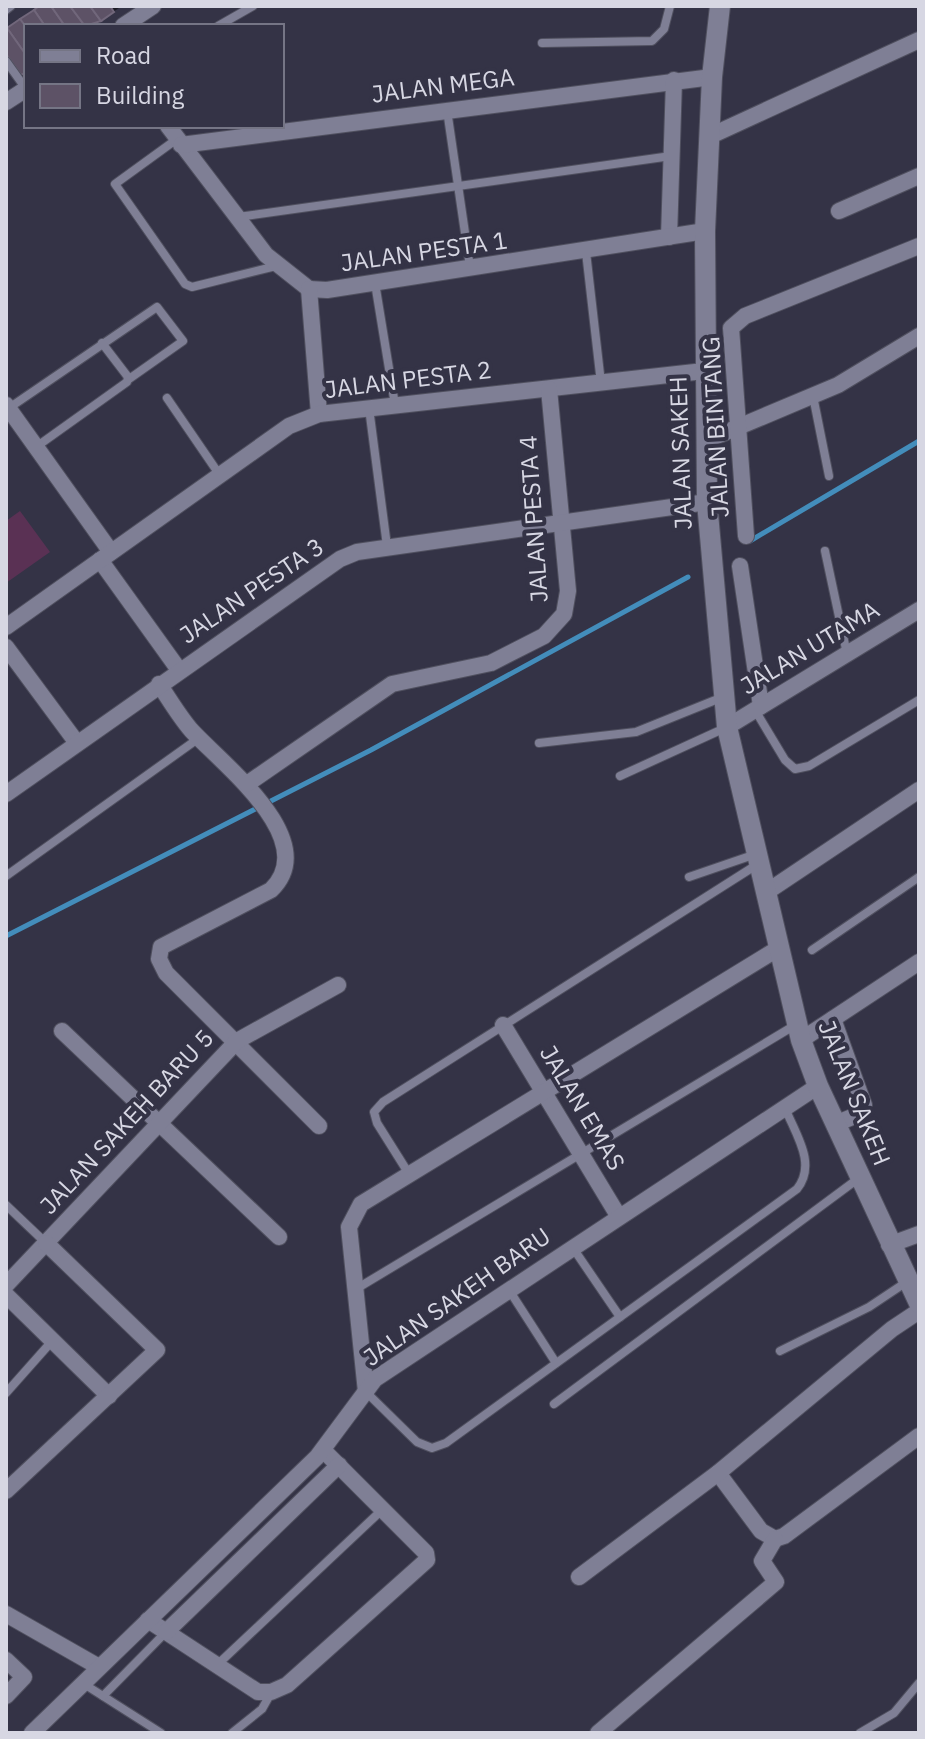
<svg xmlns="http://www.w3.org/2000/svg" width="925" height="1739" viewBox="0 0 925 1739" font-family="'IBM Plex Sans',sans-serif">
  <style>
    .green { fill: #5a3154 }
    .shadow { fill: #0007 }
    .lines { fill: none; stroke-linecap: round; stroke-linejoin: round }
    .stream { stroke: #438dbb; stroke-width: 5 }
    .building { fill: #5d5266; stroke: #71677b; stroke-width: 2 }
    .lane-casing { stroke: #50505f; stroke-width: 10 }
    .street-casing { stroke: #50505f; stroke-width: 18 }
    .secondary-casing { stroke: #50505f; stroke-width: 22 }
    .lane { stroke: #7f7f95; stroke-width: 8 }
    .street { stroke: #7f7f95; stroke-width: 16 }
    .secondary { stroke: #7f7f95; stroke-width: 20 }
    .labels { text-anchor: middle; stroke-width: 8; stroke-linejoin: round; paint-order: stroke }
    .street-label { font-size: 24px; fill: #d7d7e3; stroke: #343346 }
  </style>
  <rect width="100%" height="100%" fill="#343346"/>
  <!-- green -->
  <path class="green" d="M20,511L50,552L6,583V521Z"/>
  <!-- shadow -->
  <path class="shadow" d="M43,6H122L92,26H26V71L16,78L6,64V32Z"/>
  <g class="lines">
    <!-- stream -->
    <g class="stream">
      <path d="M750,541L919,441"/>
      <path d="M6,936L371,750L688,577"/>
    </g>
  </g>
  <!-- building -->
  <g class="building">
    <path d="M39,6H51L65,26H45L34,10Z"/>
    <path d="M51,6H70L85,26H65Z"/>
    <path d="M70,6H90L101,21L85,26Z"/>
    <path d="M90,6H110L114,12L101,21Z"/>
    <path d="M34,10L45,26L26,27L20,19Z"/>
    <path d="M20,19L26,27V55L7,28Z"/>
    <path d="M7,28L26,55V72L21,75L6,54Z"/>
  </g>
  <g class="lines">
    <!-- lane casing -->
    <g class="lane-casing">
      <g id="lane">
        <path d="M6,10L11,6"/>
        <path d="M218,26L253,6"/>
        <path d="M542,43L652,41L664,29L670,6"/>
        <path d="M6,61L26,89"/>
        <path d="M447,110L470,267"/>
        <path d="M177,139L115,184L185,284L192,287L280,265"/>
        <path d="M238,217L671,156"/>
        <path d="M586,252L601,383"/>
        <path d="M375,283L395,405"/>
        <path d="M813,396L829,476"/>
        <path d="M167,398L219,474"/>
        <path d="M9,408L157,307L183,341L129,379"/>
        <path d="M369,408L387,546"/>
        <path d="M36,447L127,382L128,377L102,343"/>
        <path d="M825,551L847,654"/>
        <path d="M755,710L785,760L795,769L809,766L919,700"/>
        <path d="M539,743L636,732L723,697"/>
        <path d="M620,776L725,728"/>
        <path d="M6,876L199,738"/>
        <path d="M689,877L756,854"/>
        <path d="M812,950L919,877"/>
        <path d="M409,1174L377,1123L374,1112L383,1102L758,864"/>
        <path d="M6,1205L46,1243"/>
        <path d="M573,1248L620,1317"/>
        <path d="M356,1289L797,1024"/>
        <path d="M509,1290L556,1363"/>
        <path d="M780,1351L869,1307L908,1281"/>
        <path d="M366,1392L417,1442L432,1448L446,1443L797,1189C817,1164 796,1135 785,1108"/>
        <path d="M6,1393L53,1340"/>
        <path d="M554,1404L859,1178"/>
        <path d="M217,1665L383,1509"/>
        <path d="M84,1684L161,1733"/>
        <path d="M103,1696L166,1632"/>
        <path d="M232,1733L262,1709L271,1693"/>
        <path d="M860,1733L894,1713L919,1683"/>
      </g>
    </g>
    <!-- street casing -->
    <g class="street-casing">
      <g id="street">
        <path d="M123,26L153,6"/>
        <path d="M6,102L26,89"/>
        <path d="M168,126L266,255L309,289"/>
        <path d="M708,137L919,40"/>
        <path d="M181,145L712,77"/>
        <path d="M839,211L919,176"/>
        <path d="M669,237L674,80"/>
        <path d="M309,289L327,290L705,231"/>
        <path d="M309,289L319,414"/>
        <path d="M6,405L111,552"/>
        <path d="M705,441L838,385L919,336"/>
        <path d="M746,536L731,328L745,316L919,246"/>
        <path d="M100,560L179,670"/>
        <path d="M740,566L761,706"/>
        <path d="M6,627L289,426L319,414L704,371"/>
        <path d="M6,647L77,743"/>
        <path d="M159,684C169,699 179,716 191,730C221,763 323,840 271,890L161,947L159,959L166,973L319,1126"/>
        <path d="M727,727L919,610"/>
        <path d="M247,784L392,684L491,663L544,636L564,614L568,591L549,389"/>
        <path d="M6,794L340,559L357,552L707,502"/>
        <path d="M765,893L919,790"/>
        <path d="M833,1019L864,1105L857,1115L835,1124"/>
        <path d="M503,1025L619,1217"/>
        <path d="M62,1031L279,1237"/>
        <path d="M801,1040L919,962"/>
        <path d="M889,1245L919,1234"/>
        <path d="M6,1285L237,1041L338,985"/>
        <path d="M6,1295L109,1396"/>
        <path d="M366,1392L349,1227L361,1204L779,948"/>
        <path d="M718,1473L761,1531L775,1539L784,1536L919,1436"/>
        <path d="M6,1491L157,1350L46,1243"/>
        <path d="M579,1577L718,1473L892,1329L919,1311"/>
        <path d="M6,1614L99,1667"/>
        <path d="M148,1620L258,1692H271L287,1685L427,1560L426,1553L323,1450"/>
        <path d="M166,1632L339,1465"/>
        <path d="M6,1660L24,1677L6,1696"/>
        <path d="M32,1733L317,1457L375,1379L818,1086"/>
        <path d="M598,1733L776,1582L762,1561L775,1539"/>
      </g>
    </g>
    <!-- secondary casing -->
    <g class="secondary-casing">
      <path id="secondary" d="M720,6L712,77L705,231L707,502L727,727L801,1040L818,1086L919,1303"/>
    </g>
    <!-- lane -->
    <use href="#lane" class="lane"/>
    <!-- street -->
    <use href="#street" class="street"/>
    <!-- secondary -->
    <use href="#secondary" class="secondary"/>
  </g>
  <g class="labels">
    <!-- street labels -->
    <g class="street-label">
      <text transform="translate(443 86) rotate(-7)" y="8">JALAN MEGA</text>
      <text transform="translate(424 252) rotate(-8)" y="8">JALAN PESTA 1</text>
      <text transform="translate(408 380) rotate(-7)" y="8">JALAN PESTA 2</text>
      <text transform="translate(716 427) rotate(-93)" y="8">JALAN BINTANG</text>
      <text transform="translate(681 453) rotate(-92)" y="8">JALAN SAKEH</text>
      <text transform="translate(534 519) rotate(-94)" y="8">JALAN PESTA 4</text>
      <text transform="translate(252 591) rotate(-34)" y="8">JALAN PESTA 3</text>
      <text transform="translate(810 648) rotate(-31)" y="8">JALAN UTAMA</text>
      <text transform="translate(854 1093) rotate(68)" y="8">JALAN SAKEH</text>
      <text transform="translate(582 1108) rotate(59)" y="8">JALAN EMAS</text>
      <text transform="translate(127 1122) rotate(-47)" y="8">JALAN SAKEH BARU 5</text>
      <text transform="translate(457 1297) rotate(-35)" y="8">JALAN SAKEH BARU</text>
    </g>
  </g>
  <!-- border -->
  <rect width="925" height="1739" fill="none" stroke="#d7d7e3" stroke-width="16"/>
  <!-- legend -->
  <rect x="24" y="24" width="260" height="104" fill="#343346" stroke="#757585" stroke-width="2"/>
  <rect x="40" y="50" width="40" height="12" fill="#7f7f95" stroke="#757585" stroke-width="2"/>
  <text x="96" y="64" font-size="24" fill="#d7d7e3">Road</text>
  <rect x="40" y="84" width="40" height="24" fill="#5d5266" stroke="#757585" stroke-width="2"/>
  <text x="96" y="104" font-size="24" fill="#d7d7e3">Building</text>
</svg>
